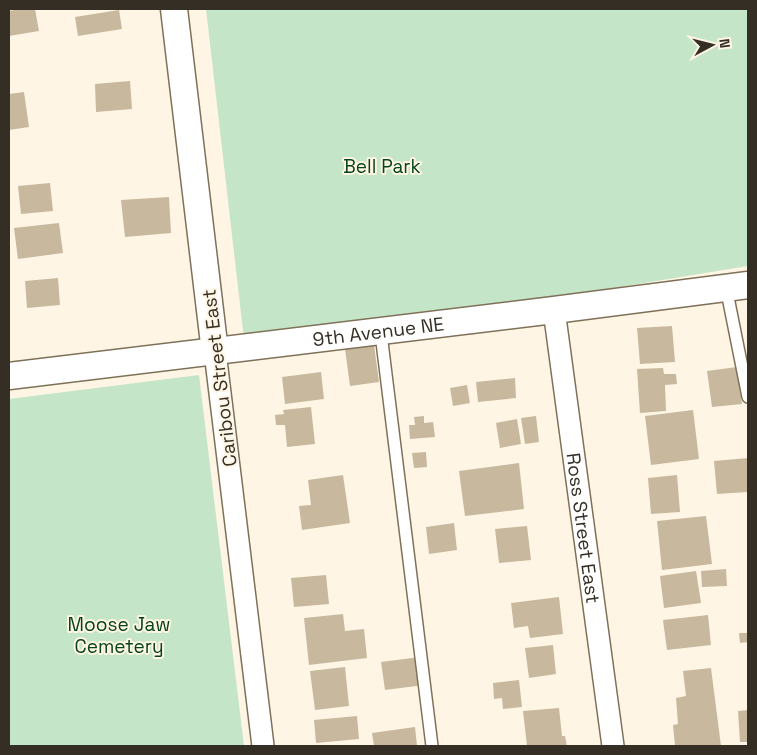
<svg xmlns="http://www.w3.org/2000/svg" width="757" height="755" viewBox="0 0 757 755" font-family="'Space Grotesk',sans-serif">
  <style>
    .green { fill: #c4e5c8 }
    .building { fill: #c8b99e }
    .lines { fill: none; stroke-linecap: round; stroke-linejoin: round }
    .service-casing { stroke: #7f7058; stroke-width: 14 }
    .minor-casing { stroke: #7f7058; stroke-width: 24 }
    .tertiary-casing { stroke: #7f7058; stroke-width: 29 }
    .service { stroke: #fff; stroke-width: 11 }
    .minor { stroke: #fff; stroke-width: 21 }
    .tertiary { stroke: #fff; stroke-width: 26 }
    .labels { text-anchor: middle; stroke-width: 4; stroke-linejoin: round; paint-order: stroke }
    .park-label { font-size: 19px; fill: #054319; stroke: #fef5e4 }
    .street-label { font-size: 19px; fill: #342e24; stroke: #fef5e4 }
  </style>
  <rect width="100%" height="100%" fill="#fef5e4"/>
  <!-- green -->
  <g class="green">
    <path d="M206,9H748V266L245,348Z"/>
    <path d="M199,375L244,746H9V399Z"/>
  </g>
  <!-- building -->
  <g class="building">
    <path d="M20,9H35L39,31L9,36V11Z"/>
    <path d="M119,10L122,29L78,36L75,17Z"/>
    <path d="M130,81L132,109L96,112L95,84Z"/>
    <path d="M24,92L29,127L9,130V94Z"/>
    <path d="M50,183L53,211L21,214L18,186Z"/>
    <path d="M169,197L171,233L125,237L121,200Z"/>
    <path d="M59,223L63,253L18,259L14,228Z"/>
    <path d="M58,278L60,305L27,308L25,281Z"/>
    <path d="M672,326L675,362L640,364L637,328Z"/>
    <path d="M374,345L379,382L350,386L345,349Z"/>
    <path d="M737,367L742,404L712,407L707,371Z"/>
    <path d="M663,368L664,374H676L677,384L665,385L666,411L640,413L637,369Z"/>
    <path d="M321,372L324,399L285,404L282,377Z"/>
    <path d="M515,378L516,398L478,402L476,382Z"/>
    <path d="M467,385L470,403L453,406L450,388Z"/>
    <path d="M311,407L315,444L287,447L285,425H276L275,415L284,414L283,410Z"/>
    <path d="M693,410L699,459L651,465L645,416Z"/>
    <path d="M424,416V423L433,422L435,437L410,439L409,425H415L414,417Z"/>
    <path d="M536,416L539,442L525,444L521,418Z"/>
    <path d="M517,419L521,444L500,448L496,423Z"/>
    <path d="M426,452L427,467L414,468L412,453Z"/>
    <path d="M748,458V492L717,494L714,461Z"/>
    <path d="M519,463L524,509L465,516L459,471Z"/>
    <path d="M343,475L350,523L302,530L299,506L311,505L308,480Z"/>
    <path d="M677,475L680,512L651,514L648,478Z"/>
    <path d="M706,516L712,564L662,570L657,521Z"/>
    <path d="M454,523L457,550L429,554L426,527Z"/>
    <path d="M527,526L531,560L499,563L495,529Z"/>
    <path d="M726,569L727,586L702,587L701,571Z"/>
    <path d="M696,571L701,603L664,608L660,576Z"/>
    <path d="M326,575L329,604L294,607L291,578Z"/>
    <path d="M559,597L563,634L530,638L528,626L514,628L511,603Z"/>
    <path d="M343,614L345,631L364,629L367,658L309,665L304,618Z"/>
    <path d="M708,615L711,645L667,650L663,620Z"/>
    <path d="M739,633H748V642L740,643Z"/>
    <path d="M553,645L556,674L529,678L525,648Z"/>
    <path d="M420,657L424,685L385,690L381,662Z"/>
    <path d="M345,667L349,706L315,710L310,671Z"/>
    <path d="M711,668L721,746H675L673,725L678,724L676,698L686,696L683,671Z"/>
    <path d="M519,680L522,707L503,709L502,698L494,699L493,683Z"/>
    <path d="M559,708L562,736H565L567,746H527L523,711Z"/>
    <path d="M748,710V742H740L738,711Z"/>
    <path d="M357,716L359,739L316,743L314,720Z"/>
    <path d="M415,727L417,746H374L372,733Z"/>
  </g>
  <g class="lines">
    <!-- service casing -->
    <g class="service-casing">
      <g id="service">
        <path d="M726,287L748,397"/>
        <path d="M376,332L382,342L432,746"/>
      </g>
    </g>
    <!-- minor casing -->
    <g class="minor-casing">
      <g id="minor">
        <path id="s1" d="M554,310L613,746"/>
        <path d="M215,352L263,746"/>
      </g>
    </g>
    <!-- tertiary casing -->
    <g class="tertiary-casing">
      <g id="tertiary">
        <path d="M174,9L215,352"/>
        <path id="s2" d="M9,376L554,310L748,285"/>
      </g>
    </g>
    <!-- service -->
    <use href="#service" class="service"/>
    <!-- minor -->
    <use href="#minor" class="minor"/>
    <!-- tertiary -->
    <use href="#tertiary" class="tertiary"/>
  </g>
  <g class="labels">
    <!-- park labels -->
    <g class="park-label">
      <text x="382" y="173">Bell Park</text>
      <text x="119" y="631">Moose Jaw<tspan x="119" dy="22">Cemetery</tspan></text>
    </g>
    <!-- street labels -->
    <g class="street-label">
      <text dy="7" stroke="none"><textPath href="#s2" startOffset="372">9th Avenue NE</textPath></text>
      <text transform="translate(219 378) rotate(-97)" y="7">Caribou Street East</text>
      <text dy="7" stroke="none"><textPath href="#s1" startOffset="220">Ross Street East</textPath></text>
    </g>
  </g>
  <!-- border -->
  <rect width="757" height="755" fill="none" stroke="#342e24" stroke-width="20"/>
  <!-- north arrow -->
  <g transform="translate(712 45) rotate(83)" stroke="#fef5e4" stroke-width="4" paint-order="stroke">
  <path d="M0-4L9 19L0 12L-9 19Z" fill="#342e24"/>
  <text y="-8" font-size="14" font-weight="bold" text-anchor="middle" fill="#342e24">N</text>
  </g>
</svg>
